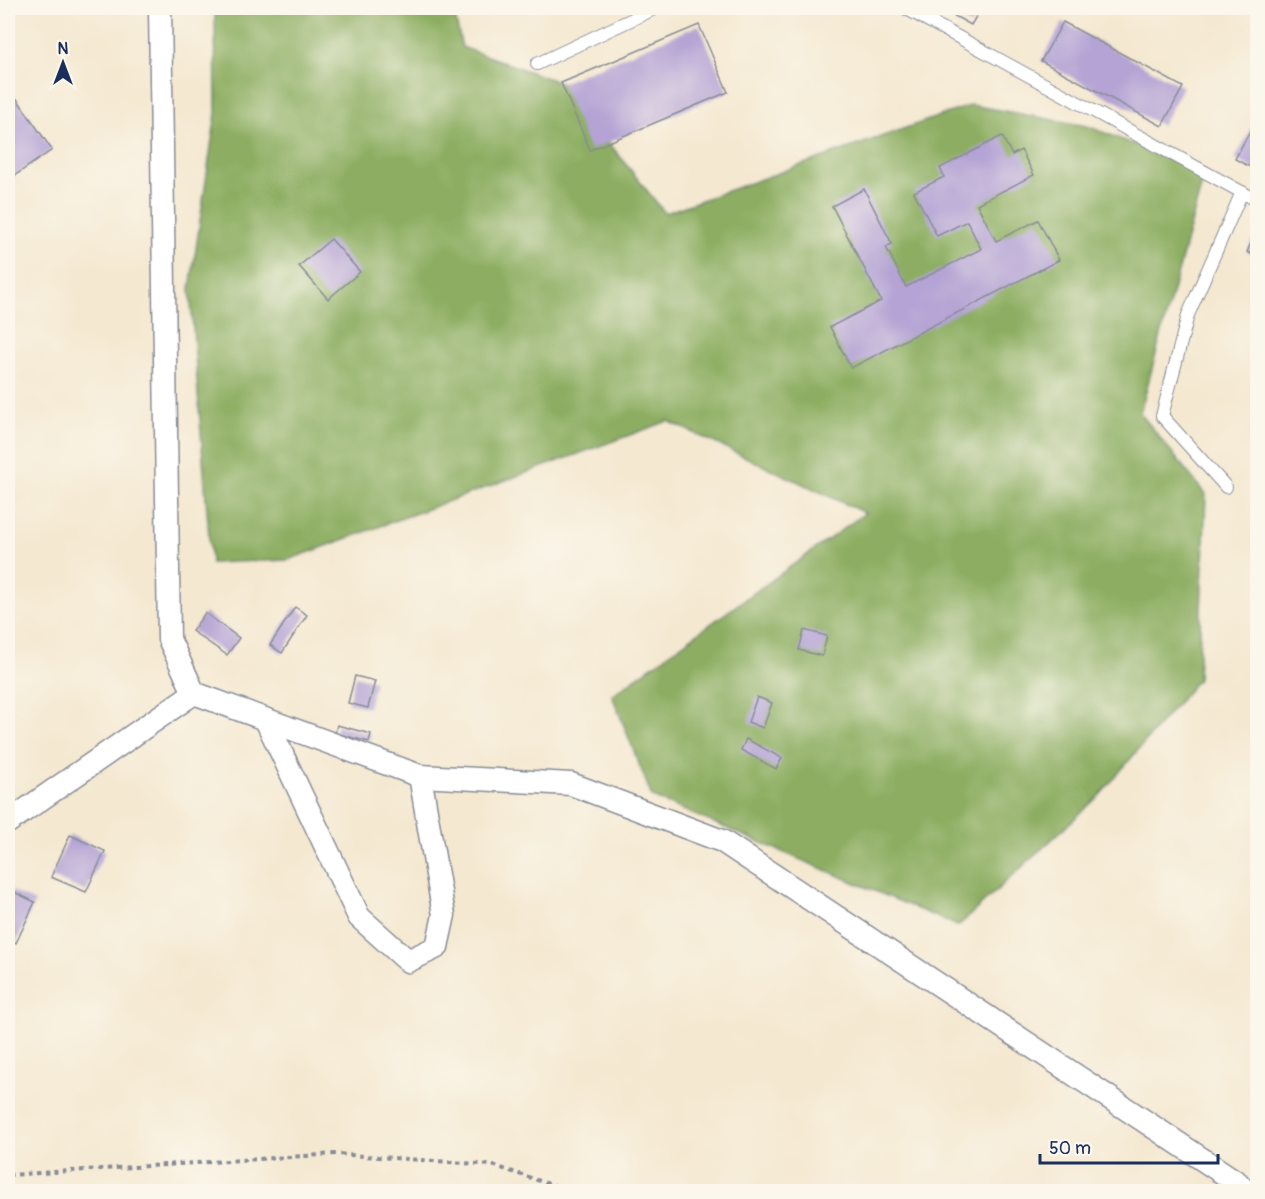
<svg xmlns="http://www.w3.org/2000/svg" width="1265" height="1199" viewBox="0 0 1265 1199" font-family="Pangolin,sans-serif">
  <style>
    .forest { fill: #8dae62; stroke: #546e60; stroke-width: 1.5 }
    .building { fill: #b4a3d4 }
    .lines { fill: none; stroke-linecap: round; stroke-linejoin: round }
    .lane-casing { stroke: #888c97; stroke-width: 14 }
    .street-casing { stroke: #888c97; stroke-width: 25 }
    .path { stroke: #888c97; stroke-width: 4; stroke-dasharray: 4.5 4.5; stroke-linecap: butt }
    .lane { stroke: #fff; stroke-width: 12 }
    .street { stroke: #fff; stroke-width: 22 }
  </style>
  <rect width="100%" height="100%" fill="#fbf7ec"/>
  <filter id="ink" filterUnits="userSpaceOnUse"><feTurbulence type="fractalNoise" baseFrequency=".0167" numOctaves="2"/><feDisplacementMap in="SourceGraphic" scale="12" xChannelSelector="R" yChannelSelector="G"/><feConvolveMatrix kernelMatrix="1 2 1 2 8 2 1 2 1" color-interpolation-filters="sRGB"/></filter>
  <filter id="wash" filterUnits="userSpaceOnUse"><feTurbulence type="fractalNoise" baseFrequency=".008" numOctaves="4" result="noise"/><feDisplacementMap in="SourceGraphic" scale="24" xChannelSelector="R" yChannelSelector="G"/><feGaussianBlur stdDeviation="1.35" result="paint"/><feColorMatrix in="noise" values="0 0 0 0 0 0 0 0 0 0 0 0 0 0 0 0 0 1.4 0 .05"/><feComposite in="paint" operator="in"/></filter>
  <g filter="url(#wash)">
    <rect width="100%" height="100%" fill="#f4e8d0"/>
    <!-- forest -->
    <path class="forest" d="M215,8H453L462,47L561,83L665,213L971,105L1087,126L1205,172L1140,413L1206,495L1198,679L1100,795L958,926L652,797L612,695L865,513L668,421L288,560L211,563L190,289L216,113Z"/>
    <g id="blocks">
      <!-- building -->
      <g class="building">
        <path d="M940,8H981L971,25Z"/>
        <path d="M1063,22L1183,87L1162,126L1041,61Z"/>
        <path d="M699,25L728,92L590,150L561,83Z"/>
        <path d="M17,99L52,150L8,180V106Z"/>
        <path d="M1258,116V171L1235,159Z"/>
        <path d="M1002,136L1012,155L1021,150L1034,175L977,204L996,241L1038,220L1059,260L851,368L830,327L881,301L832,206L864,189L892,244L886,247L906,287L981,249L967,221L937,236L914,192L944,177L940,168Z"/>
        <path d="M1255,234L1258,235V257L1247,252Z"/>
        <path d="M331,239L360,272L328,299L299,266Z"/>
        <path d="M295,607L307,615L282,653L270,645Z"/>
        <path d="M205,613L239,638L227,655L192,631Z"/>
        <path d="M804,630L827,636L822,656L799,650Z"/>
        <path d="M355,676L375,681L368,708L348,703Z"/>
        <path d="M757,697L772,703L763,728L748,722Z"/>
        <path d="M337,725L371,734L369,742L335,733Z"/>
        <path d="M746,739L782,758L776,769L741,750Z"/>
        <path d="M70,835L105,851L86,892L51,877Z"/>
        <path d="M8,889L35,902L16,943L8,939Z"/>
      </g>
    </g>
  </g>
  <g filter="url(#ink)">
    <use href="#blocks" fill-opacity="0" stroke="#888c97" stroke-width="1.5"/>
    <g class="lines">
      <!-- lane casing -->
      <g class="lane-casing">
        <g id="lane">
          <path d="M905,8L1258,201"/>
          <path d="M537,64L656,8"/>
          <path d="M1226,487L1162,416L1188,315L1242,192"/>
        </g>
      </g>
      <!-- street casing -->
      <g class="street-casing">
        <g id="street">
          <path d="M160,8L169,639L194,693L420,776L571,784L722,841L1238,1183L1246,1192"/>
          <path d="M266,720L359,917L408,961L437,947L444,915L420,776"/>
          <path d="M8,822L194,693"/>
        </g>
      </g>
      <!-- path -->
      <path class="path" d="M8,1175L336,1154L492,1165L573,1192"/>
      <!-- lane -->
      <use href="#lane" class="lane"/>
      <!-- street -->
      <use href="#street" class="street"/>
    </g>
  </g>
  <!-- margin -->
  <rect width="1265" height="1199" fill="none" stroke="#fbf7ec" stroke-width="30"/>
  <!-- north arrow -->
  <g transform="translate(63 63)" stroke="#fbf7ec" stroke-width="4.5" paint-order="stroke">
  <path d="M0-4.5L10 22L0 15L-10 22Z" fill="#1b2f5e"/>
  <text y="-9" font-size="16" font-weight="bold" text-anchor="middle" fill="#1b2f5e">N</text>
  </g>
  <!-- scale -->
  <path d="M1040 1154v9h178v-9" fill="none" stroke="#1b2f5e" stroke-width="3"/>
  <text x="1049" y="1154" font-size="18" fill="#1b2f5e" stroke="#fbf7ec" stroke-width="4.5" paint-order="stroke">50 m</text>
</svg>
